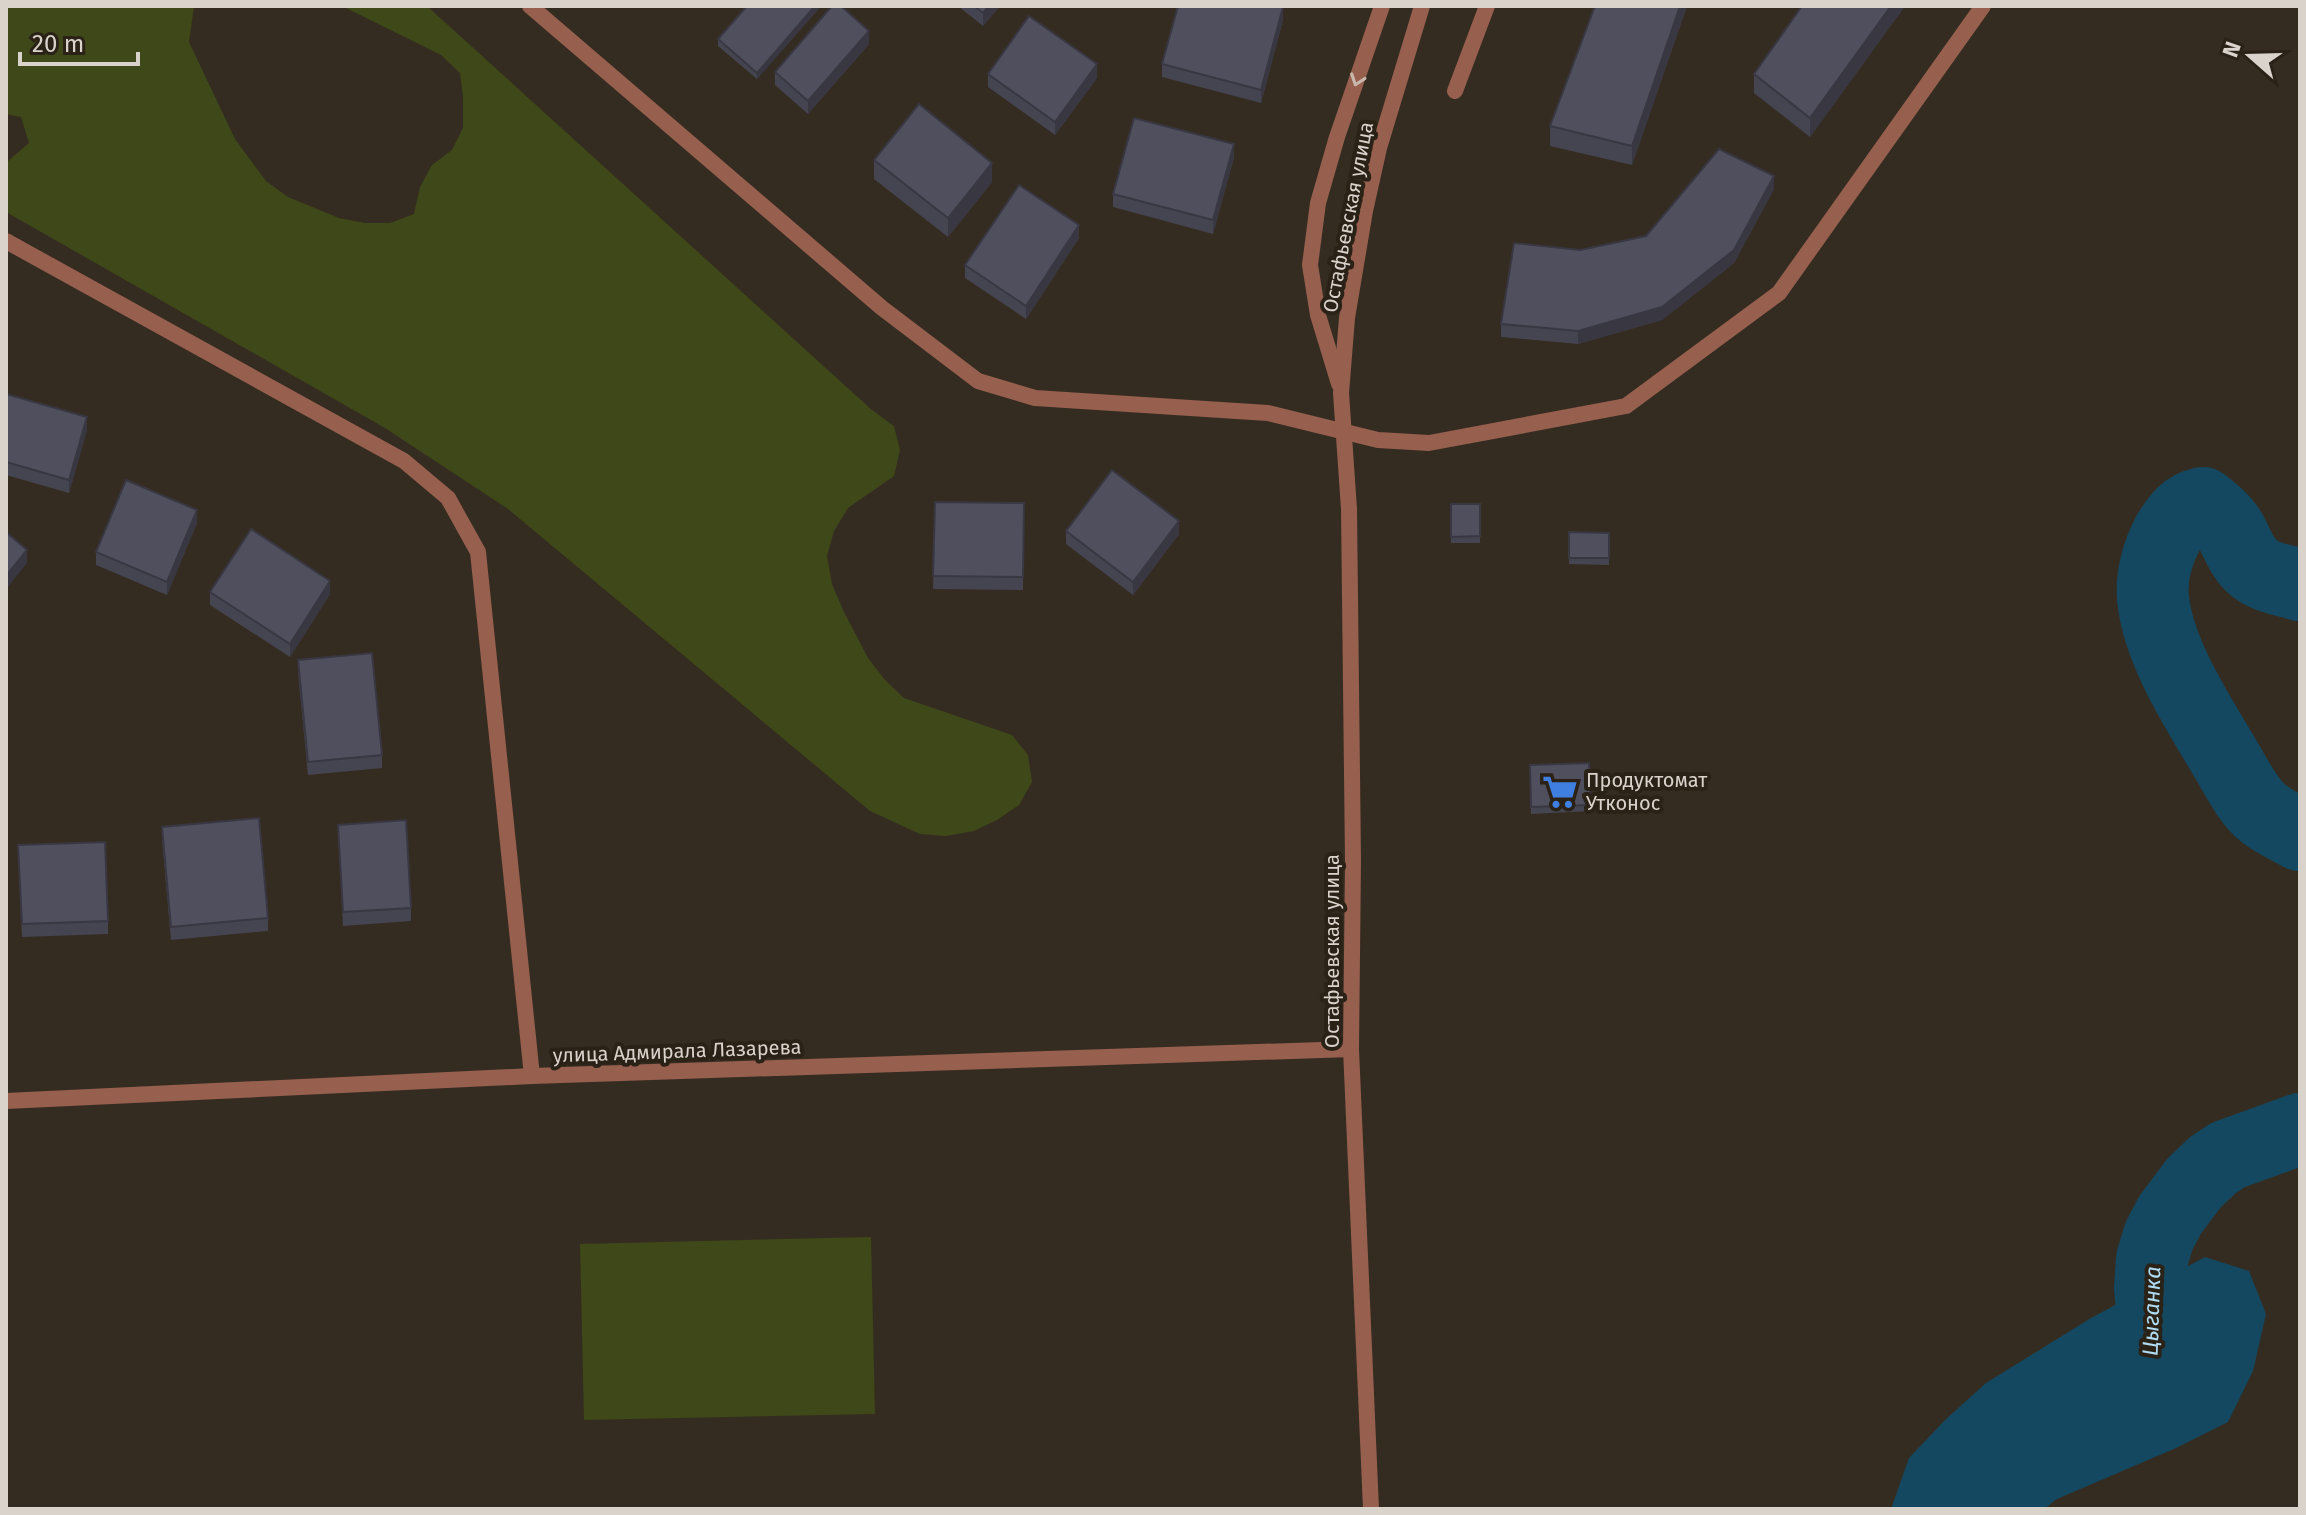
<svg xmlns="http://www.w3.org/2000/svg" width="2306" height="1515" viewBox="0 0 2306 1515" font-family="'Fira Sans',sans-serif">
  <style>
    .green { fill: #3e4818 }
    .water { fill: #144860 }
    .lines { fill: none; stroke-linecap: round; stroke-linejoin: round }
    .river { stroke: #144860; stroke-width: 72 }
    .lane { stroke: #965f4e; stroke-width: 16 }
    .street { stroke: #965f4e; stroke-width: 16 }
    .wall { fill: #454451 }
    .shaded-wall { fill: #383742 }
    .building { fill: #504f5e; stroke: #383742; stroke-width: 2 }
    .oneway { stroke: #c9b6ac }
    .labels { text-anchor: middle; stroke-width: 8; stroke-linejoin: round; paint-order: stroke }
    .street-label { font-size: 20px; fill: #dad3cc; stroke: #2b2217 }
    .poi-label { font-size: 20px; fill: #dad3cc; stroke: #2b2217; text-anchor: start }
    .water-label { font-size: 22px; font-style: italic; fill: #b0dcf4; stroke: #2b2217 }
  </style>
  <rect width="100%" height="100%" fill="#352c21"/>
  <!-- green -->
  <g class="green">
    <path d="M6,6H194L189,42L235,139L266,181L288,197L339,218L365,223H390L414,214L420,187L432,165L452,150L463,128V97L460,73L441,55L342,6H427L872,410L894,426L900,450L894,476L848,508L834,531L827,556L832,584L843,610L868,658L885,680L904,698L1012,735L1028,755L1032,782L1019,805L997,820L974,831L946,836L920,834L870,811L508,509L385,428L6,212V168L8,161L29,143L21,117L6,114Z"/>
    <path d="M871,1237L875,1414L584,1420L580,1244Z"/>
  </g>
  <!-- water -->
  <path class="water" d="M2205,1257L2249,1271L2266,1314L2253,1371L2228,1422L2176,1448L2057,1499L2044,1509H1891L1909,1458L1945,1420L1986,1383L2091,1318Z"/>
  <g class="lines">
    <!-- river -->
    <g class="river">
      <path d="M2300,585C2285,580 2265,578 2253,567C2242,558 2237,542 2230,530C2223,519 2213,511 2203,503C2185,507 2178,517 2168,533C2158,552 2151,576 2153,598C2158,652 2198,712 2225,758C2236,776 2247,800 2263,813C2274,822 2288,828 2300,835"/>
      <path d="M2146,1386L2154,1333L2150,1288L2152,1259L2159,1236L2170,1215L2194,1183L2213,1165L2228,1155L2300,1129"/>
    </g>
    <!-- lane -->
    <path class="lane" d="M1455,91L1487,6"/>
    <!-- street -->
    <g class="street">
      <path d="M530,6L882,308L978,381L1035,398L1268,413L1378,440L1429,443L1626,406L1779,293L1983,6"/>
      <path d="M6,241L404,461L448,498L478,552L532,1076"/>
      <path d="M1339,384L1318,315L1310,265L1318,203L1337,137L1382,6"/>
      <path d="M6,1101L532,1076L1351,1049"/>
      <path d="M1371,1509L1351,1049L1353,861L1349,509L1341,393L1347,318L1365,211L1379,148L1422,6"/>
    </g>
  </g>
  <!-- wall -->
  <g class="wall">
    <path d="M747,6H821L757,79L718,46V39Z"/>
    <path d="M958,6H1000L983,26Z"/>
    <path d="M1595,6H1687L1632,165L1550,146V126Z"/>
    <path d="M1802,6H1905L1810,137L1754,93V74Z"/>
    <path d="M1283,20L1261,103L1162,77V64Z"/>
    <path d="M869,44L808,114L775,85V72Z"/>
    <path d="M988,74L1097,78L1055,135L988,87Z"/>
    <path d="M1234,157L1213,234L1113,207V194Z"/>
    <path d="M874,160L992,182L948,237L874,179Z"/>
    <path d="M1774,189L1734,263L1662,320L1578,344L1501,337V324L1580,250L1646,236Z"/>
    <path d="M1079,238L1026,319L965,278V265Z"/>
    <path d="M6,394L87,430L69,493L6,475Z"/>
    <path d="M935,502L1024,503L1023,590L933,589Z"/>
    <rect x="1451" y="504" width="29" height="39"/>
    <path d="M197,523L167,595L96,565V552Z"/>
    <path d="M1066,531L1179,534L1133,595L1066,544Z"/>
    <path d="M1569,532L1609,533V565L1569,564Z"/>
    <path d="M210,592L330,594L290,657L210,605Z"/>
    <path d="M298,660L382,755V768L308,775L298,673Z"/>
    <path d="M1589,763L1591,811L1531,814L1530,765Z"/>
    <path d="M338,825L411,908V921L343,926Z"/>
    <path d="M162,827L268,918V931L171,940L162,840Z"/>
    <path d="M18,845L108,921V934L22,937Z"/>
  </g>
  <!-- shaded-wall -->
  <g class="shaded-wall">
    <path d="M815,6H821L757,79V73Z"/>
    <path d="M989,6H1000L983,26V13Z"/>
    <path d="M1680,6H1687L1632,165V146Z"/>
    <path d="M1891,6H1905L1810,137V118Z"/>
    <path d="M1283,7V20L1261,103V90Z"/>
    <path d="M869,31V44L808,114V101Z"/>
    <path d="M1097,64V78L1055,135V122Z"/>
    <path d="M1234,144V157L1213,234V220Z"/>
    <path d="M992,163V182L948,237V218Z"/>
    <path d="M1774,176V189L1734,263L1662,320L1578,344V331Z"/>
    <path d="M1079,225V238L1026,319V306Z"/>
    <path d="M87,417V430L69,493V480Z"/>
    <path d="M197,510V523L167,595V582Z"/>
    <path d="M1179,521V534L1133,595V582Z"/>
    <path d="M27,550V563L6,589V576Z"/>
    <path d="M330,581V594L290,657V644Z"/>
  </g>
  <!-- building -->
  <g class="building">
    <path d="M747,6H815L757,73L718,39Z"/>
    <path d="M832,6H841L869,31L808,101L775,72Z"/>
    <path d="M974,6H989L983,13Z"/>
    <path d="M1178,6L1283,7L1261,90L1162,64Z"/>
    <path d="M1595,6H1680L1632,146L1550,126Z"/>
    <path d="M1802,6H1891L1810,118L1754,74Z"/>
    <path d="M1029,16L1097,64L1055,122L988,74Z"/>
    <path d="M919,104L992,163L948,218L874,160Z"/>
    <path d="M1134,118L1234,144L1213,220L1113,194Z"/>
    <path d="M1719,149L1774,176L1734,250L1662,307L1578,331L1501,324L1514,243L1580,250L1646,236Z"/>
    <path d="M1019,185L1079,225L1026,306L965,265Z"/>
    <path d="M6,394L87,417L69,480L6,462Z"/>
    <path d="M1112,470L1179,521L1133,582L1066,531Z"/>
    <path d="M126,480L197,510L167,582L96,552Z"/>
    <path d="M935,502L1024,503L1023,577L933,576Z"/>
    <path d="M1451,504H1480V536L1451,537Z"/>
    <path d="M251,529L330,581L290,644L210,592Z"/>
    <path d="M6,532L27,550L6,576Z"/>
    <path d="M1569,532L1609,533V558H1569Z"/>
    <path d="M372,653L382,755L308,762L298,660Z"/>
    <path d="M1589,763L1591,805L1531,807L1530,765Z"/>
    <path d="M259,818L268,918L171,927L162,827Z"/>
    <path d="M406,820L411,908L343,912L338,825Z"/>
    <path d="M105,842L108,921L22,924L18,845Z"/>
  </g>
  <!-- one-way arrows -->
  <defs><path id="oneway-chevron" d="M-2-3.5L2.5 0L-2 3.5" fill="none" stroke-width="1.6" stroke-linecap="round" stroke-linejoin="round" transform="scale(2)"/></defs>
  <use class="oneway" href="#oneway-chevron" transform="translate(1357 80) rotate(109)"/>
  <!-- icons -->
  <defs>
    <g id="supermarket-bare" transform="scale(2.76)"><path d="M-6-5.5h2.5l.6 2H6L4.5 2H-2.5L-4.4-4H-6ZM-1.5 3.2a1.3 1.3 0 1 0 .1 0ZM3 3.2a1.3 1.3 0 1 0 .1 0Z" fill="#3f7fe0" stroke="#2b2217" stroke-width="2.5" paint-order="stroke"/></g>
  </defs>
  <g fill-rule="evenodd">
    <use href="#supermarket-bare" x="1560" y="792"/>
  </g>
  <g class="labels">
    <!-- street labels -->
    <g class="street-label">
      <text transform="translate(1348 217) rotate(-79)" y="7">Остафьевская улица</text>
      <text transform="translate(1332 951) rotate(-90)" y="7">Остафьевская улица</text>
      <text transform="translate(677 1051) rotate(-2)" y="7">улица Адмирала Лазарева</text>
    </g>
    <!-- poi labels -->
    <g class="poi-label">
      <text x="1586" y="787">Продуктомат<tspan x="1586" dy="23">Утконос</tspan></text>
    </g>
    <!-- water labels -->
    <g class="water-label">
      <text transform="translate(2151 1311) rotate(-88)" y="8">Цыганка</text>
    </g>
  </g>
  <!-- border -->
  <rect width="2306" height="1515" fill="none" stroke="#dad3cc" stroke-width="16"/>
  <!-- north arrow -->
  <g transform="translate(2250 56) rotate(290)" stroke="#2b2217" stroke-width="6" paint-order="stroke">
  <path d="M0-6L14 30L0 20L-14 30Z" fill="#dad3cc"/>
  <text y="-12" font-size="22" font-weight="bold" text-anchor="middle" fill="#dad3cc">N</text>
  </g>
  <!-- scale -->
  <path d="M20 52v12h118v-12" fill="none" stroke="#dad3cc" stroke-width="4"/>
  <text x="32" y="52" font-size="24" fill="#dad3cc" stroke="#2b2217" stroke-width="6" paint-order="stroke">20 m</text>
</svg>
